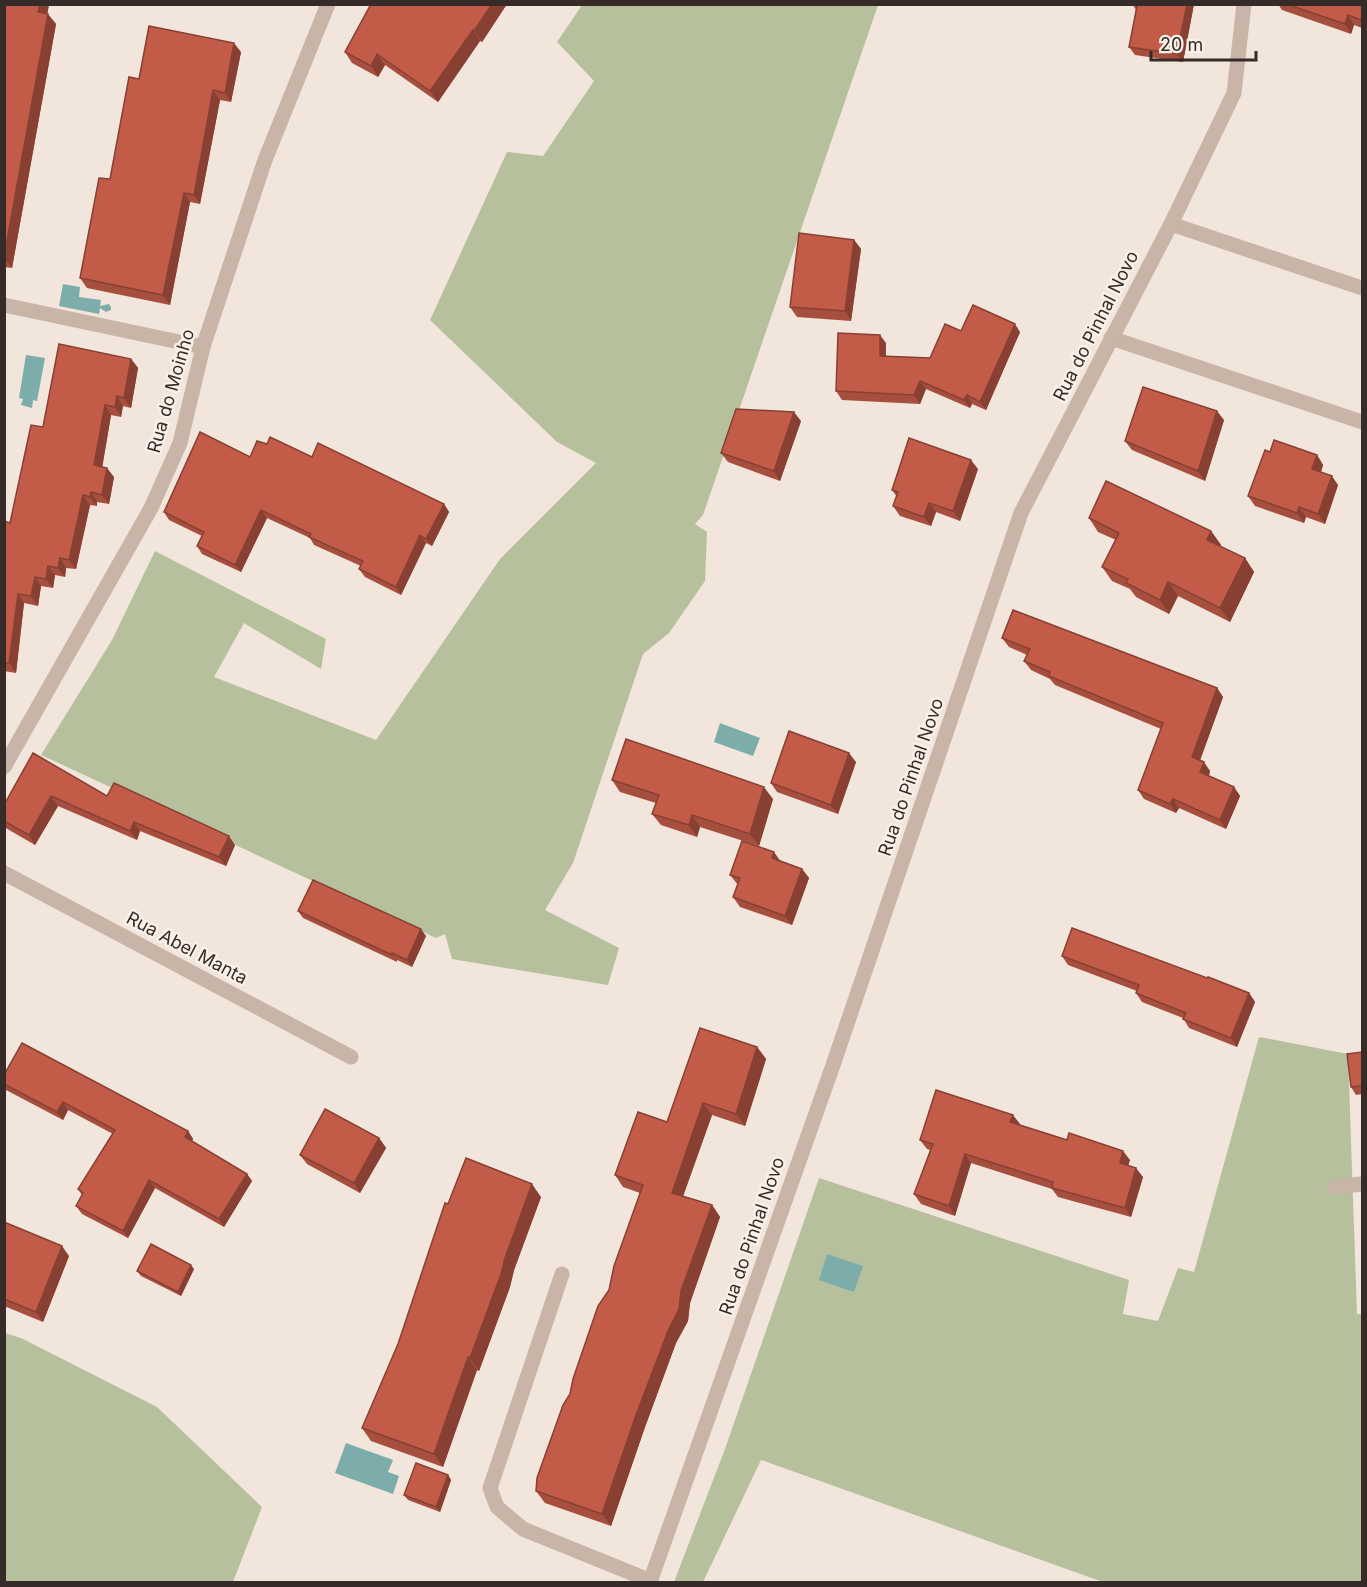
<svg xmlns="http://www.w3.org/2000/svg" width="1367" height="1587" viewBox="0 0 1367 1587" font-family="Inter,sans-serif">
  <style>
    .green { fill: #b7c09c }
    .water { fill: #7cadab }
    .lines { fill: none; stroke-linecap: round; stroke-linejoin: round }
    .minor { stroke: #c9b4a8; stroke-width: 15 }
    .wall { fill: #a74f3f }
    .shaded-wall { fill: #884033 }
    .building { fill: #c25c49; stroke: #884033; stroke-width: 1.5 }
    .labels { text-anchor: middle; stroke-width: 5; stroke-linejoin: round; paint-order: stroke }
    .street-label { font-size: 18px; fill: #362b28; stroke: #f9f0e8 }
  </style>
  <rect width="100%" height="100%" fill="#f1e5dc"/>
  <!-- green -->
  <g class="green">
    <path d="M582,5H878L703,515L695,524L707,532L705,581L669,633L643,654L573,863L545,910L619,948L608,985L452,959L445,934L436,938L41,755L112,640L155,551L326,639L321,669L244,623L214,677L376,740L500,559L596,463L557,442L430,320L507,152L543,156L594,81L557,42Z"/>
    <path d="M1259,1037L1348,1054L1357,1314H1362V1582H1103L761,1460L703,1582H674L725,1449L819,1178L1129,1280L1123,1314L1158,1321L1178,1268L1194,1272Z"/>
    <path d="M5,1333L21,1338L157,1407L262,1507L233,1582H5Z"/>
  </g>
  <!-- water -->
  <g class="water">
    <path d="M63,284L80,287L79,297L101,300L100,306L109,304L111,307V310L106,312L100,308L99,314L59,306Z"/>
    <path d="M26,355L45,358L37,401L33,400L32,408L21,405L23,399L19,398Z"/>
    <path d="M720,723L760,738L753,756L714,742Z"/>
    <path d="M827,1254L863,1266L854,1292L819,1280Z"/>
    <path d="M346,1443L393,1460L388,1472L399,1476L393,1494L335,1473Z"/>
  </g>
  <g class="lines">
    <!-- minor -->
    <g class="minor">
      <path d="M1171,224L1362,288"/>
      <path d="M4,305L203,347"/>
      <path d="M1111,338L1362,422"/>
      <path d="M4,767L151,508L180,443L203,347L265,160L328,4"/>
      <path d="M4,873L351,1057"/>
      <path d="M1335,1187L1362,1184"/>
      <path d="M562,1274L490,1488L497,1507L523,1529L651,1581"/>
      <path d="M650,1582L832,1068L1021,513L1171,224L1234,93L1244,4"/>
    </g>
  </g>
  <!-- wall -->
  <g class="wall">
    <path d="M4,4H49L47,14L56,24L12,268L4,267Z"/>
    <path d="M371,4H507L482,42L480,41L438,102L385,65L378,77L352,63L345,52Z"/>
    <path d="M1194,4L1183,62L1135,55L1129,47L1136,10L1133,5Z"/>
    <path d="M1278,4H1362V28L1354,25L1351,34L1282,10Z"/>
    <path d="M241,52L231,102L220,100L200,204L190,202L170,305L87,288L80,278L110,179Z"/>
    <path d="M854,240L861,249L851,321L797,317L790,307Z"/>
    <path d="M961,331L1020,332L986,410L972,404L970,408L926,389L920,404L842,400L836,391L886,343V356L930,358Z"/>
    <path d="M131,359L138,368L131,408L123,406L121,417L111,415L102,467L114,477L109,504L97,502V506L90,505L76,569L66,568L65,577L55,575L53,588L41,586L38,606L24,603L16,673L4,671V521L10,523L43,427Z"/>
    <path d="M1224,420L1205,481L1132,450L1125,441Z"/>
    <path d="M801,421L780,481L728,462L721,453Z"/>
    <path d="M267,444L312,457L444,504L449,512L432,546L426,543L401,595L365,577L359,569L361,566L314,545L310,538L267,518L241,572L202,554L197,546L202,536L169,520L164,512L250,457Z"/>
    <path d="M1270,452L1317,455L1323,465L1321,472L1338,485L1325,524L1306,517L1304,523L1255,506L1248,496Z"/>
    <path d="M978,469L960,521L936,512L931,526L900,516L893,506L897,497L892,490Z"/>
    <path d="M1089,518L1211,531L1221,545L1220,546L1245,558L1254,572L1230,622L1178,596L1169,614L1136,597L1130,589L1112,581L1102,567L1116,540L1098,532Z"/>
    <path d="M1002,638L1217,688L1223,697L1200,760L1210,771L1209,776L1234,787L1240,796L1226,829L1179,808L1176,813L1144,799L1138,790L1161,729L1055,685L1050,679L1031,670L1024,661L1027,655L1009,647Z"/>
    <path d="M33,753L107,796L235,845L226,866L140,831L137,840L58,806L35,845L4,827V805Z"/>
    <path d="M856,762L838,814L777,792L771,783Z"/>
    <path d="M612,780L773,799L759,846L700,827L697,837L661,825L652,814L656,803L620,792Z"/>
    <path d="M780,861L802,869L809,878L792,925L740,907L733,897L738,885L730,875Z"/>
    <path d="M298,911L426,936L412,967L397,960V962L303,918Z"/>
    <path d="M1062,956L1249,993L1255,1002L1237,1047L1189,1028L1183,1018L1142,1002L1136,993L1137,991L1068,965Z"/>
    <path d="M757,1047L766,1059L745,1126L712,1115L683,1196L712,1205L720,1217L690,1303L688,1321L676,1343L645,1427L611,1526L545,1503L536,1491L570,1394L609,1290L640,1193L623,1187L615,1175L667,1122Z"/>
    <path d="M1362,1052V1094L1356,1095L1351,1087Z"/>
    <path d="M4,1075L188,1131L193,1139L192,1141L247,1174L252,1181L224,1227L155,1188L128,1238L82,1214L76,1206L82,1195L78,1189L113,1134L68,1110L63,1120L6,1090L4,1088Z"/>
    <path d="M1020,1124L1019,1125L1130,1160L1128,1165L1143,1177L1131,1217L1058,1197L1052,1189L971,1163L955,1216L921,1204L914,1194L930,1150L927,1149L920,1140Z"/>
    <path d="M379,1138L386,1148L360,1193L307,1164L300,1155Z"/>
    <path d="M541,1197L514,1270L510,1287L479,1371L477,1370L443,1467L371,1441L362,1428L398,1344L448,1204Z"/>
    <path d="M4,1222L69,1256L43,1322L4,1306Z"/>
    <path d="M194,1269L181,1296L141,1276L137,1271Z"/>
    <path d="M448,1475L451,1480L440,1512L408,1500L404,1495Z"/>
  </g>
  <!-- shaded-wall -->
  <g class="shaded-wall">
    <path d="M40,4H49L46,22L38,12Z"/>
    <path d="M492,4H507L482,42L474,31Z"/>
    <path d="M1187,4H1194L1183,62L1177,54Z"/>
    <path d="M48,14L56,24L12,268L4,258Z"/>
    <path d="M1348,15L1354,25L1351,34L1345,24Z"/>
    <path d="M473,30L480,41L438,102L430,91Z"/>
    <path d="M234,43L241,52L231,102L225,93Z"/>
    <path d="M377,54L385,65L378,77L371,66Z"/>
    <path d="M213,90L220,100L200,204L194,195Z"/>
    <path d="M184,193L190,202L170,305L163,295Z"/>
    <path d="M854,240L861,249L851,321L845,311Z"/>
    <path d="M1015,324L1020,332L986,410L980,402Z"/>
    <path d="M880,335L886,343L885,364L880,356Z"/>
    <path d="M131,359L138,368L131,408L124,398Z"/>
    <path d="M920,381L926,389L920,404L914,395Z"/>
    <path d="M967,395L972,404L970,408L964,400Z"/>
    <path d="M117,396L123,406L121,417L115,407Z"/>
    <path d="M105,405L111,415L101,475L94,465Z"/>
    <path d="M1217,411L1224,420L1205,481L1198,471Z"/>
    <path d="M794,412L801,421L780,481L774,471Z"/>
    <path d="M1317,455L1323,465L1319,478L1312,469Z"/>
    <path d="M971,460L978,469L960,521L953,511Z"/>
    <path d="M107,468L114,477L109,504L102,495Z"/>
    <path d="M1332,476L1338,485L1325,524L1318,514Z"/>
    <path d="M91,492L97,502V506L90,497Z"/>
    <path d="M83,495L90,505L76,569L69,560Z"/>
    <path d="M929,503L936,512L931,526L924,517Z"/>
    <path d="M444,504L449,512L432,546L426,539Z"/>
    <path d="M1299,507L1306,517L1304,523L1297,513Z"/>
    <path d="M261,510L267,518L241,572L235,565Z"/>
    <path d="M1211,531L1221,545L1217,554L1207,540Z"/>
    <path d="M420,535L426,543L401,595L396,587Z"/>
    <path d="M60,558L66,568L65,577L58,568Z"/>
    <path d="M1245,558L1254,572L1230,622L1220,608Z"/>
    <path d="M48,566L55,575L53,588L46,579Z"/>
    <path d="M35,577L41,586L38,606L31,596Z"/>
    <path d="M1168,582L1178,596L1169,614L1160,600Z"/>
    <path d="M18,594L24,603L16,673L9,663Z"/>
    <path d="M1217,688L1223,697L1198,766L1192,757Z"/>
    <path d="M849,753L856,762L838,814L831,805Z"/>
    <path d="M1204,762L1210,771L1207,781L1200,772Z"/>
    <path d="M764,787L773,799L759,846L750,834Z"/>
    <path d="M1234,787L1240,796L1226,829L1220,820Z"/>
    <path d="M51,796L58,806L35,845L29,835Z"/>
    <path d="M1173,799L1179,808L1176,813L1170,804Z"/>
    <path d="M692,815L700,827L697,837L689,825Z"/>
    <path d="M134,822L140,831L137,840L130,831Z"/>
    <path d="M229,836L235,845L226,866L219,857Z"/>
    <path d="M774,852L781,862L772,858Z"/>
    <path d="M802,869L809,878L792,925L785,916Z"/>
    <path d="M421,929L426,936L412,967L407,960Z"/>
    <path d="M1249,993L1255,1002L1237,1047L1231,1038Z"/>
    <path d="M757,1047L766,1059L745,1126L736,1114Z"/>
    <path d="M63,1102L68,1110L63,1120L57,1112Z"/>
    <path d="M703,1103L712,1115L680,1205L672,1193Z"/>
    <path d="M1013,1115L1020,1124L1017,1132L1010,1122Z"/>
    <path d="M188,1131L193,1139L190,1144L185,1137Z"/>
    <path d="M379,1138L386,1148L360,1193L354,1183Z"/>
    <path d="M1123,1151L1130,1160L1126,1172L1120,1163Z"/>
    <path d="M965,1154L971,1163L955,1216L949,1206Z"/>
    <path d="M1136,1168L1143,1177L1131,1217L1125,1208Z"/>
    <path d="M247,1174L252,1181L224,1227L219,1219Z"/>
    <path d="M149,1180L155,1188L128,1238L123,1231Z"/>
    <path d="M532,1184L541,1197L514,1270L510,1287L479,1371L470,1358L505,1258Z"/>
    <path d="M712,1205L720,1217L690,1303L688,1321L676,1343L645,1427L611,1526L602,1514L636,1415Z"/>
    <path d="M62,1246L69,1256L43,1322L36,1312Z"/>
    <path d="M191,1265L194,1269L181,1296L178,1292Z"/>
    <path d="M468,1357L477,1370L443,1467L434,1454Z"/>
    <path d="M448,1475L451,1480L440,1512L436,1507Z"/>
  </g>
  <!-- building -->
  <g class="building">
    <path d="M4,4H40L38,12L48,14L4,257Z"/>
    <path d="M371,4H492L474,31L473,30L430,91L377,54L371,66L345,52Z"/>
    <path d="M1133,4H1187L1177,54L1129,47L1137,6Z"/>
    <path d="M1286,4H1362V16L1361,20L1348,15L1345,24Z"/>
    <path d="M149,26L234,43L225,93L213,90L194,195L184,193L163,295L80,278L99,178L110,179L129,77L139,79Z"/>
    <path d="M799,233L854,240L845,311L790,307Z"/>
    <path d="M973,305L1015,324L980,402L967,395L964,400L920,381L914,395L836,391L838,333L880,335V356L930,358L945,324L961,331Z"/>
    <path d="M59,344L131,359L124,398L117,396L115,407L105,405L94,465L107,468L102,495L91,492L90,497L83,495L69,560L60,558L58,568L48,566L46,579L35,577L31,596L18,594L9,663H4V521L10,523L31,425L43,427Z"/>
    <path d="M1143,387L1217,411L1198,471L1125,441Z"/>
    <path d="M736,409L794,412L774,471L721,453Z"/>
    <path d="M200,432L250,457L257,441L267,444L270,437L312,457L318,443L444,504L426,539L420,535L396,587L359,569L363,561L309,537L311,534L261,510L235,565L197,546L204,532L164,512Z"/>
    <path d="M909,438L971,460L953,511L929,503L924,517L893,506L898,492L892,490Z"/>
    <path d="M1274,440L1317,455L1312,469L1332,476L1318,514L1299,507L1297,513L1248,496L1265,450L1270,452Z"/>
    <path d="M1106,481L1211,531L1207,540L1245,558L1220,608L1168,582L1160,600L1126,583L1128,579L1102,567L1119,533L1089,518Z"/>
    <path d="M1013,610L1217,688L1192,757L1204,762L1200,772L1234,787L1220,820L1173,799L1170,804L1138,790L1163,723L1049,676L1050,672L1024,661L1030,649L1002,638Z"/>
    <path d="M789,731L849,753L831,805L771,783Z"/>
    <path d="M626,739L764,787L750,834L692,815L689,825L652,814L659,795L612,780Z"/>
    <path d="M33,753L107,796L114,783L229,836L219,857L134,822L130,831L51,796L29,835L4,821V805Z"/>
    <path d="M742,841L774,852L772,858L802,869L785,916L733,897L740,878L730,875Z"/>
    <path d="M313,880L421,929L407,960L392,953V955L298,911Z"/>
    <path d="M1072,928L1207,978L1208,977L1249,993L1231,1038L1183,1019L1186,1013L1136,993L1139,985L1062,956Z"/>
    <path d="M700,1028L757,1047L736,1114L703,1103L672,1193L712,1205L681,1291L679,1309L668,1331L636,1415L602,1514L536,1491L537,1478L563,1405L570,1394L573,1379L598,1306L609,1290L614,1266L643,1185L615,1175L638,1112L667,1122Z"/>
    <path d="M22,1043L188,1131L185,1137L247,1174L219,1219L149,1180L123,1231L76,1206L83,1193L78,1189L115,1130L63,1102L57,1112L4,1084V1075Z"/>
    <path d="M1362,1052V1086L1351,1087L1347,1054Z"/>
    <path d="M936,1090L1013,1115L1010,1122L1067,1140L1069,1133L1123,1151L1120,1163L1136,1168L1125,1208L1052,1188L1053,1182L965,1154L949,1206L914,1194L933,1144L920,1140Z"/>
    <path d="M325,1109L379,1138L354,1183L300,1155Z"/>
    <path d="M466,1158L532,1184L505,1258L501,1274L470,1358L468,1357L434,1454L362,1428L398,1344L445,1203L448,1204Z"/>
    <path d="M4,1222L62,1246L36,1312L4,1299Z"/>
    <path d="M151,1244L191,1265L178,1292L137,1271Z"/>
    <path d="M416,1463L448,1475L436,1507L404,1495Z"/>
  </g>
  <g class="labels">
    <!-- street labels -->
    <g class="street-label">
      <text transform="translate(1096 326) rotate(-63)" y="6">Rua do Pinhal Novo</text>
      <text transform="translate(171 391) rotate(-74)" y="6">Rua do Moinho</text>
      <text transform="translate(911 777) rotate(-71)" y="6">Rua do Pinhal Novo</text>
      <text transform="translate(187 948) rotate(28)" y="6">Rua Abel Manta</text>
      <text transform="translate(752 1236) rotate(-71)" y="6">Rua do Pinhal Novo</text>
    </g>
  </g>
  <!-- border -->
  <rect width="1367" height="1587" fill="none" stroke="#362b28" stroke-width="12"/>
  <!-- scale -->
  <path d="M1151 51v9h105v-9" fill="none" stroke="#362b28" stroke-width="3"/>
  <text x="1160" y="51" font-size="18" fill="#362b28" stroke="#f9f0e8" stroke-width="4.5" paint-order="stroke">20 m</text>
</svg>
